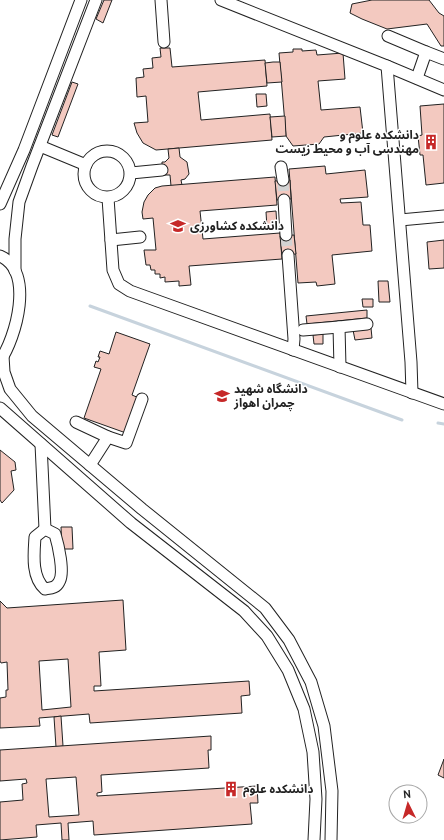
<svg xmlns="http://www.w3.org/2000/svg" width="444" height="840" viewBox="0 0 444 840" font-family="Cabin,'Noto Sans Arabic',sans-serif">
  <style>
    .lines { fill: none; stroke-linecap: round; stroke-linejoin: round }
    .stream { stroke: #c7d3dd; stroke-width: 3 }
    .building { fill: #f3c9c0; stroke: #222; fill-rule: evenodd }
    .minor-tunnel { stroke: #d3d3d3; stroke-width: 11; stroke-dasharray: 11 5.5; stroke-linecap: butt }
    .minor-casing { stroke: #222; stroke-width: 13 }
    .minor { stroke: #fff; stroke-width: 11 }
    .labels { text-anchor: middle; stroke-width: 3; stroke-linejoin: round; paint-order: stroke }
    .poi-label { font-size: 12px; font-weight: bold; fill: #222; stroke: #fff; text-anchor: start }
  </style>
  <rect width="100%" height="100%" fill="#fff"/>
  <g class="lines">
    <!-- stream -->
    <g class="stream">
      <path d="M90,306L402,420"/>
      <path d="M438,423L444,424"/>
    </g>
  </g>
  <!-- building -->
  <g class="building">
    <path d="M104,0H112L103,23L96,19Z"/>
    <path d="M372,0H429L439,13L444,16V46H441L427,24L387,29L362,19L350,13L352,4Z"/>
    <path d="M160,48H170L172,67L265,60L267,86L198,92L201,120L270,114L272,140L156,150L143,143L137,133L134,123L148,122L146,96L137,97L136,78L144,77L143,69L153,68L152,58L161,57Z"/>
    <path d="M293,49H302V51L316,50L317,55L343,53L345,79L318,81L321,110L360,107L363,133L324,137L319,144L293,146L286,136L279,53L293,52Z"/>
    <path d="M273,62H280L282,82L267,83L265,63Z"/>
    <path d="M72,82L78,84L58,137L52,135Z"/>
    <path d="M256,94H266L267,106L257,107Z"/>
    <path d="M444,104V183L426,185L423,155H420L418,136L422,135L420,106Z"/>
    <path d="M285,116L286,136L272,137L270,117Z"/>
    <path d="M179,148L180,157L187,162L189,174L185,179L181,180L182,185L171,186L170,175H162V162H165L169,158L168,149Z"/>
    <path d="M325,166L326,174L365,170L368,197L340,199L341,203L361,202L363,225H370L372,251L332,255L335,284L317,286L316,282L298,283L289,169Z"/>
    <path d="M275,177L277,205L200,211L203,239L280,233L282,259L189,266L191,285L179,286V281L165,282V277L160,278V274H155V270H151L150,265H146L144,250H156L153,218L143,219L142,212L144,202L148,195L155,188L162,186Z"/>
    <path d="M290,180L291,199L277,200L275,181Z"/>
    <path d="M276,211L277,227L267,228L266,212Z"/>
    <path d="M294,235L296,254L282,255L280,236Z"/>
    <path d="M444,240V268L429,269L427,242Z"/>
    <path d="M378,281H388L390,302H379Z"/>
    <path d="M362,299H373V307H363Z"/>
    <path d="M367,310V318L307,324L306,316Z"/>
    <path d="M371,328L372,338L355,340L353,330Z"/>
    <path d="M116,332L150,344L132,395L139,398L126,433L84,418L101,369L94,367L96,361L98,362L100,357H98L100,351L109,354Z"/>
    <path d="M323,334V344H314L313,335Z"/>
    <path d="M0,450L15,462L16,470L11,471L14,490L2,503L0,500Z"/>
    <path d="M61,527H72L73,549H62Z"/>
    <path d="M123,600L126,650L99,652L101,686H94V691L249,681L250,695L241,696L242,713L90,723L89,714L39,718L40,726L0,728V698L6,697V690H8L7,662L1,663L0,661V601L7,608ZM68,659L71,707L42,710L39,661Z"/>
    <path d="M61,716L63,746L56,747L54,717Z"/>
    <path d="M211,736V750H208L209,768L101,775L102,792L97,793V796L257,786L258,803H250L252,824L94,835L93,821L68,823L69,840H62L61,823L36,825L37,837L0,840V802L23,800L22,784L27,783L26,779L0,781V750ZM76,777L79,815L49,817L46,779Z"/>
    <path d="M444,759V778L438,775Z"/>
  </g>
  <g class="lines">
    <!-- minor-tunnel -->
    <g class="minor-tunnel">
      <path d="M283,180L284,200"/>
      <path d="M286,235L288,255"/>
    </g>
    <!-- minor casing -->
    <g class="minor-casing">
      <g id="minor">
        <path d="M161,0L164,42"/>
        <path d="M221,0L387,66L411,362L412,393"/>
        <path d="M388,36L426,52"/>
        <path d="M387,66L444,90"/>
        <path d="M417,78L426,52L444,59"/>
        <path d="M40,146L86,165"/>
        <circle cx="107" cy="174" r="23"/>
        <path d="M281,167L283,180"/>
        <path d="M131,173L162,170"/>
        <path d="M108,198L113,270L119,284L130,291L444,404"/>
        <path d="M284,200L286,235"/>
        <path d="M0,204L24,150L81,0"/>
        <path d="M400,220L444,216"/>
        <path d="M111,240L140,237"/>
        <path d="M288,255L294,339L293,350"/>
        <path d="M0,256C35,271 16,338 0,361"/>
        <path d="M15,271V239L19,202L32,166L96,0"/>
        <path d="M303,330L339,327"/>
        <path d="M3,356L4,372L10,389L32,416L142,509L265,608L289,640L311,682L324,726L332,791L331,840"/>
        <path d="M340,367L339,327L367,324"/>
        <path d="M0,408L131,523L244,611L267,636L288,670L304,709L313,752L316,799L314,840"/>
        <path d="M76,422L108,437L90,465"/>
        <path d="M108,437L126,443L142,399"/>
        <path d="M41,444L45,529"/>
        <path d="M45,529L55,534C58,544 65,573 59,582C56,588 51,588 45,589C31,577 34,553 35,537Z"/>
      </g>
    </g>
    <!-- minor -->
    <use href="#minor" class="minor"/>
  </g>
  <!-- icons -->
  <defs>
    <g id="building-bare" transform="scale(1.2)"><path d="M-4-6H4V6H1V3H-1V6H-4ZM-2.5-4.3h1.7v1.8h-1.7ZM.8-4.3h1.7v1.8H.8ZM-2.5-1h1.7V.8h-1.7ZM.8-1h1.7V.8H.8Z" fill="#c62828" stroke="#fff" stroke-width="2.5" paint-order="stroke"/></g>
    <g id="university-bare" transform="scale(1.2)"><path d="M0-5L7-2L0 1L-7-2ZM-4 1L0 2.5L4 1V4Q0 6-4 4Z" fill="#c62828" stroke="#fff" stroke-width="2.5" paint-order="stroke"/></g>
  </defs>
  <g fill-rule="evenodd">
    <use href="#building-bare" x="431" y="142"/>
    <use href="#university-bare" x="178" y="226"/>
    <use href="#university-bare" x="222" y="396"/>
    <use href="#building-bare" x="231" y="789"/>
  </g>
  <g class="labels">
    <!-- poi labels -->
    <g class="poi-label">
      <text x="419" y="139" text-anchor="end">دانشکده علوم و<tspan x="419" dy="14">مهندسی آب و محیط زیست</tspan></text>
      <text x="190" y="230">دانشکده کشاورزی</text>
      <text x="234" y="393">دانشگاه شهید<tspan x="234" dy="14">چمران اهواز</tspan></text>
      <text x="243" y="793">دانشکده علوم</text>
    </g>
  </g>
  <!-- north arrow -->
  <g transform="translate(408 804) rotate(355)"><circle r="19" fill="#ffffff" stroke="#a7a7a7"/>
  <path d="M0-3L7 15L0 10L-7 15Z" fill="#c62828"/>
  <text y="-6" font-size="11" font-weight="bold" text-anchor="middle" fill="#222222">N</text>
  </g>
</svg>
